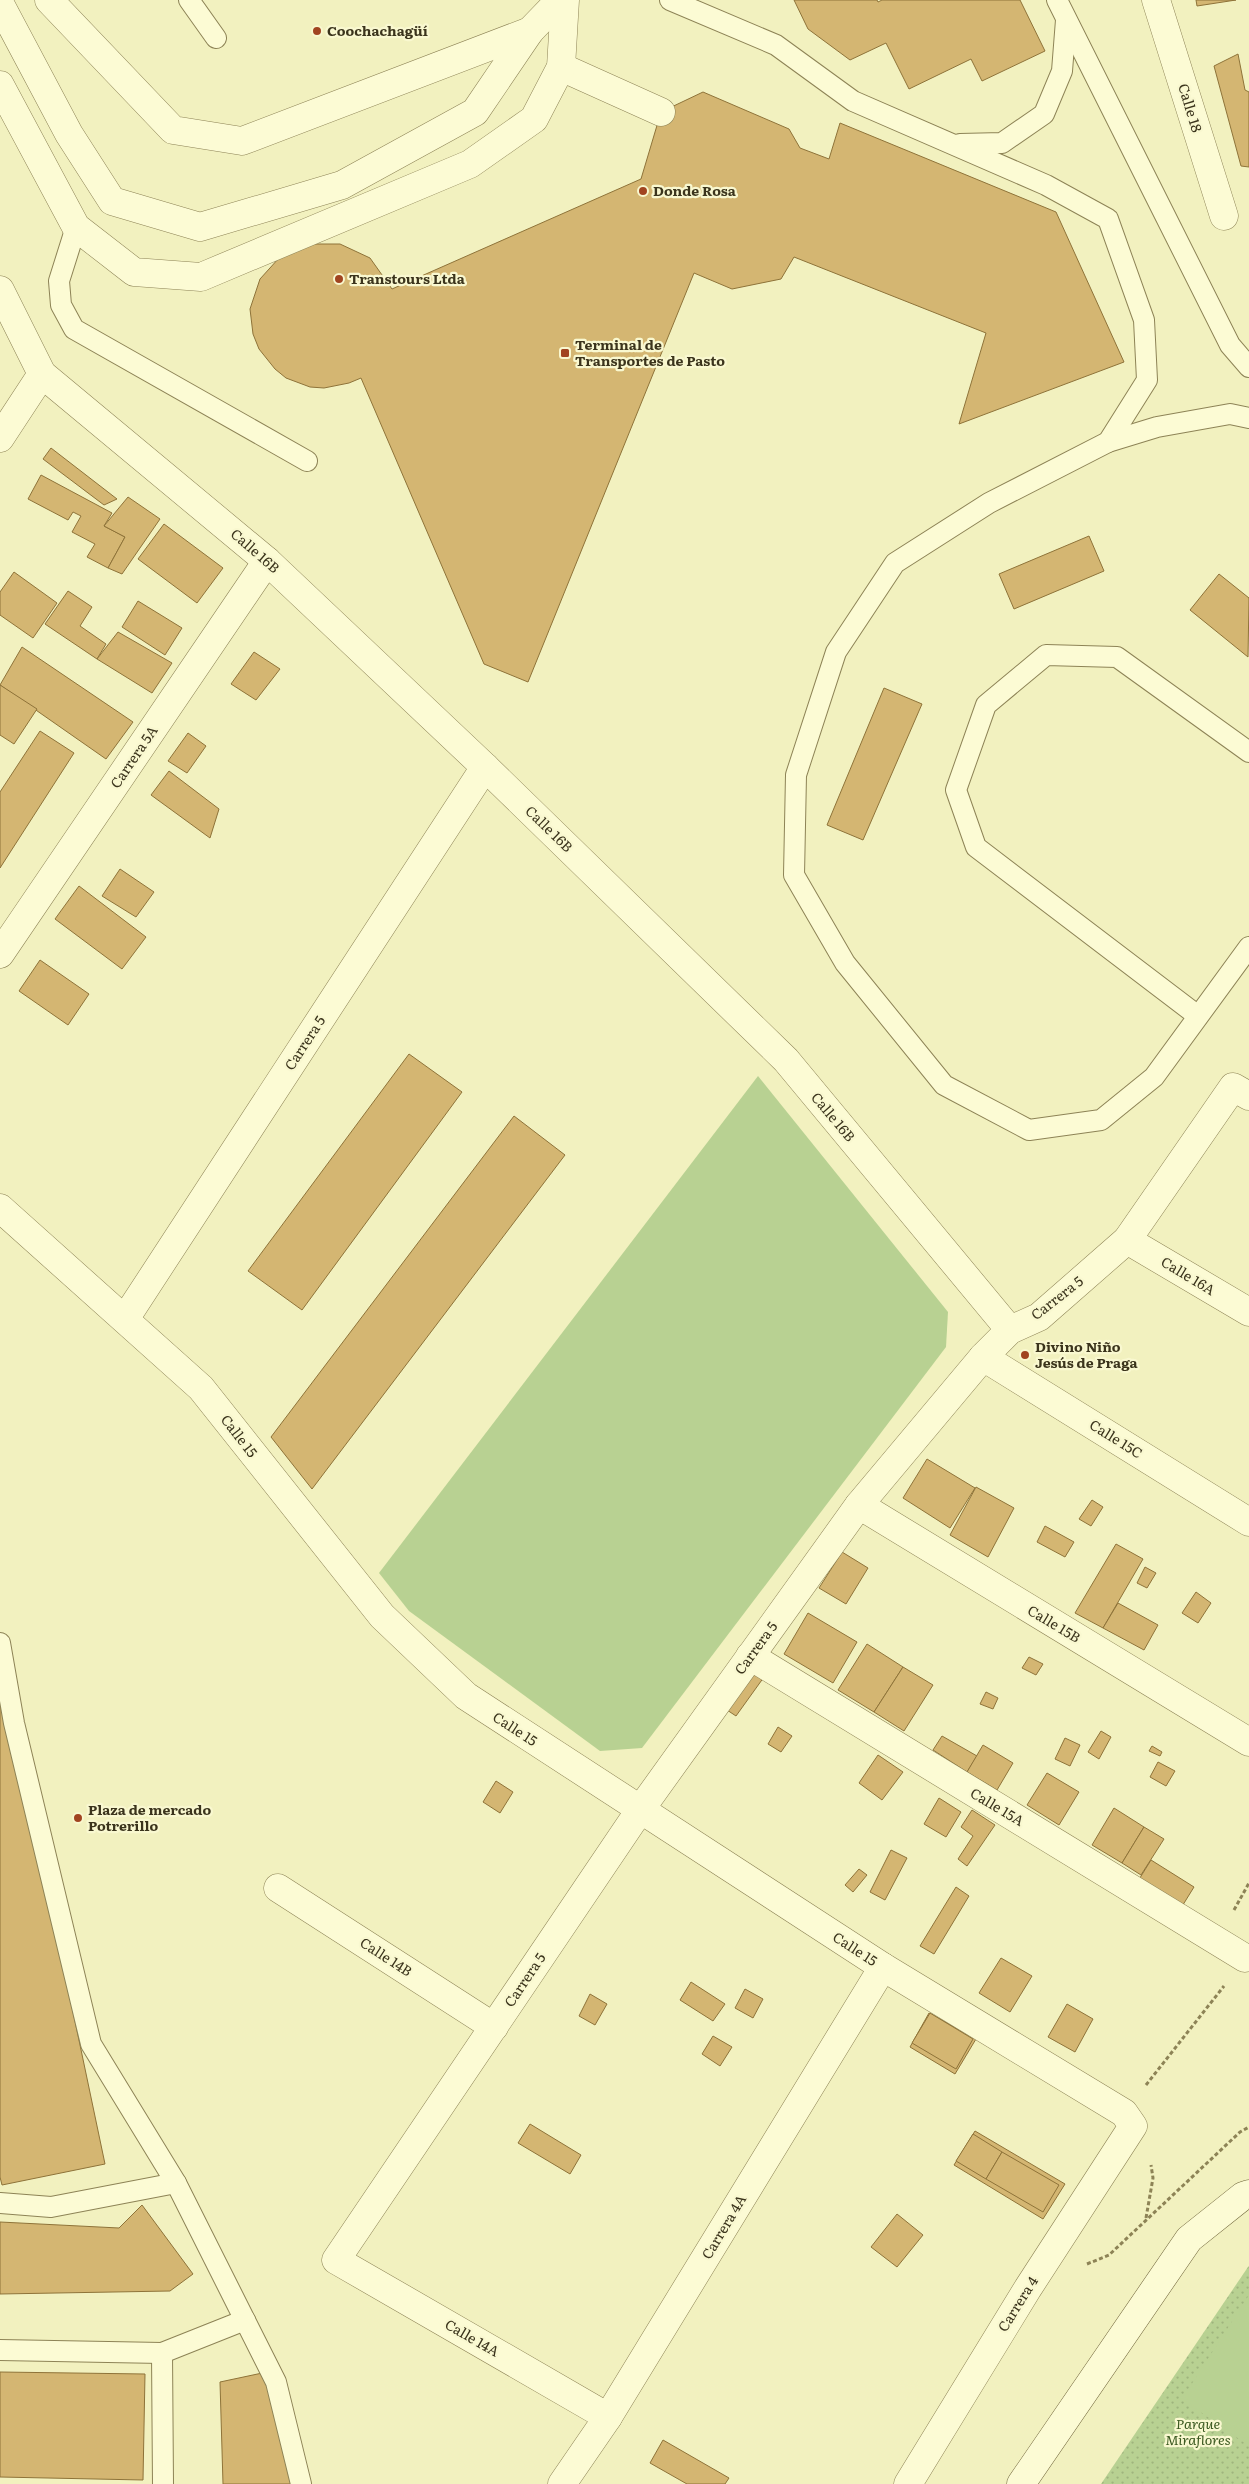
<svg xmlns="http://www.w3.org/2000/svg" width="1249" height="2484" viewBox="0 0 1249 2484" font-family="Literata,serif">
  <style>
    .grass { fill: url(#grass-dots) }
    .garden { fill: #b8d192 }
    .building { fill: #d4b672; stroke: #8e7339 }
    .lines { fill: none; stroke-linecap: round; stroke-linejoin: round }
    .lane-casing { stroke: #8d8356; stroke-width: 22 }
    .street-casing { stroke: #8d8356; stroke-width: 29 }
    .secondary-casing { stroke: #6e6339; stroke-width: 29 }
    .path { stroke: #8d8356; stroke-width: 3; stroke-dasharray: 4 2.5; stroke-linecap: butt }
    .lane { stroke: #fcfbd4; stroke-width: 20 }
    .street { stroke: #fcfbd4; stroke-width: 28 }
    .secondary { stroke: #fcfbd4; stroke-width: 28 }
    .poi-dot { fill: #a14420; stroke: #f9f8d0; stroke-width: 2 }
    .labels { text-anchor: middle; stroke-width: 4.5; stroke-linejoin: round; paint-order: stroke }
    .poi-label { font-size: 14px; font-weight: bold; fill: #3b341c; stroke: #f9f8d0; text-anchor: start }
    .street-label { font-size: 14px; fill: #3b341c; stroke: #f9f8d0 }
    .park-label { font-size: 14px; font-style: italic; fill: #3b5920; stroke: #f9f8d0 }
  </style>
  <defs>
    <pattern id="grass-dots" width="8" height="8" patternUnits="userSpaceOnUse" patternTransform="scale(1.25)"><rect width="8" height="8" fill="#b8d192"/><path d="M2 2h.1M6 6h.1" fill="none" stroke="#9fb47d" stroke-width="1.8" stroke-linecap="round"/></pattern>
  </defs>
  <rect width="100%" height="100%" fill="#f2f1bf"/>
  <!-- grass -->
  <path class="grass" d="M1249,2266V2484H1101L1248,2267Z"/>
  <!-- garden -->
  <g class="garden">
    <path d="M758,1076L948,1312L946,1347L642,1748L600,1751L409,1611L379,1573Z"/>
    <path d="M1249,2295V2446L1182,2399Z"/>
  </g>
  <!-- building -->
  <g class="building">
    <path d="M794,0H877L878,2L882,0H1020L1045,51L982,81L971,59L909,89L886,43L850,60L808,29Z"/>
    <path d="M1196,0H1236L1197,6Z"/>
    <path d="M1238,54L1245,90L1249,92V167L1241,166L1214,66Z"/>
    <path d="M703,92L789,129L800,148L829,159L840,123L1056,212L1124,362L959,424L986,333L794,257L781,279L732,289L694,273L528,682L484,664L361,378L349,383L324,388L310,387L286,378L275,369L259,349L253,334L250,309L260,279L279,258L307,244H340L370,258L392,289L641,179L661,112Z"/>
    <path d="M51,448L117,499L104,505L43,459Z"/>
    <path d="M41,475L112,513L104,526L125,537L108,568L87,557L95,544L72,532L81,516L73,512L68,520L28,499Z"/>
    <path d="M128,497L160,519L122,574L108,568L125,537L104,526Z"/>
    <path d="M164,524L223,568L197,603L138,559Z"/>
    <path d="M1089,536L1104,571L1014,609L999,574Z"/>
    <path d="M14,572L57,603L33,638L0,615V592Z"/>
    <path d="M1219,574L1249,598L1248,657L1190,610Z"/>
    <path d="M68,591L92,607L80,626L106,644L97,659L45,624Z"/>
    <path d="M138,601L182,628L165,655L122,627Z"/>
    <path d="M118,632L172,663L152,693L97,659Z"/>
    <path d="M22,647L133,722L106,759L0,685Z"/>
    <path d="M254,652L280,669L256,700L231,684Z"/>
    <path d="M0,685L37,709L14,744L0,735Z"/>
    <path d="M884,688L922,704L863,840L827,825Z"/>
    <path d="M40,731L74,753L0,868V792Z"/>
    <path d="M188,733L206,746L187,773L168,761Z"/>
    <path d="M169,771L219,809L210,838L151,795Z"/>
    <path d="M120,869L154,892L136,917L102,896Z"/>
    <path d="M79,886L146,937L122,969L55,919Z"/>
    <path d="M40,960L89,994L68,1025L19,991Z"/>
    <path d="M409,1054L462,1092L302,1310L248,1271Z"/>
    <path d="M514,1116L565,1155L312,1489L271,1437Z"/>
    <path d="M927,1459L975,1488L950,1528L903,1498Z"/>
    <path d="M976,1487L1014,1508L988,1557L950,1535Z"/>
    <path d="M1092,1500L1103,1507L1091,1526L1079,1519Z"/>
    <path d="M1045,1526L1074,1542L1065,1557L1037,1542Z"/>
    <path d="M1116,1544L1143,1559L1103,1628L1075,1613Z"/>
    <path d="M842,1552L868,1568L846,1604L819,1588Z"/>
    <path d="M1145,1567L1156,1573L1147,1588L1137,1583Z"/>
    <path d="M1196,1592L1211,1603L1198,1623L1182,1613Z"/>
    <path d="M1118,1603L1158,1625L1144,1650L1103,1628Z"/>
    <path d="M808,1613L857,1642L833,1683L784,1654Z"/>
    <path d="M867,1644L903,1667L874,1712L838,1690Z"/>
    <path d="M1029,1657L1043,1664L1036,1675L1022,1668Z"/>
    <path d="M0,1664L105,2164L2,2185L0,2177Z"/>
    <path d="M903,1667L933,1685L904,1731L874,1712Z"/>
    <path d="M750,1673L764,1677L736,1716L724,1708Z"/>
    <path d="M986,1692L998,1698L993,1709L980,1704Z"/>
    <path d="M778,1727L792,1736L781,1752L768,1744Z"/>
    <path d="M1101,1731L1111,1737L1099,1759L1088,1752Z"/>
    <path d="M942,1736L977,1756L967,1772L933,1750Z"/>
    <path d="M1065,1738L1080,1745L1070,1766L1055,1759Z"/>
    <path d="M983,1745L1013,1763L997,1790L967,1772Z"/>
    <path d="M1152,1746L1162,1752L1160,1756L1149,1751Z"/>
    <path d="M878,1755L903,1772L882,1800L859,1783Z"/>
    <path d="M1158,1762L1175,1771L1166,1786L1150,1777Z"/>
    <path d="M1047,1773L1079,1792L1059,1825L1027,1805Z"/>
    <path d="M496,1781L513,1792L500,1813L483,1802Z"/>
    <path d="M939,1798L961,1812L946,1837L924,1824Z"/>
    <path d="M1114,1808L1144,1827L1122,1863L1092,1845Z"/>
    <path d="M972,1810L995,1825L967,1866L958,1859L973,1836L961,1827Z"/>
    <path d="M1144,1827L1164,1839L1141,1875L1122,1863Z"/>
    <path d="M891,1850L907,1858L885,1900L870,1892Z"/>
    <path d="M1151,1860L1194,1887L1181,1908L1138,1881Z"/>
    <path d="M859,1869L867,1875L853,1892L845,1885Z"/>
    <path d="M956,1887L969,1896L934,1954L920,1946Z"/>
    <path d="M1001,1958L1032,1976L1010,2012L979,1993Z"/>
    <path d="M691,1982L725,2004L713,2021L680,2000Z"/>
    <path d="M745,1989L763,1999L753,2018L735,2008Z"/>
    <path d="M590,1994L607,2004L595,2025L579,2016Z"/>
    <path d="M1067,2004L1093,2019L1075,2052L1048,2037Z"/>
    <path d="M929,2013L976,2039L955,2074L910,2047Z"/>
    <path d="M930,2013L973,2039L956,2069L912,2043Z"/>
    <path d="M713,2036L732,2047L720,2066L702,2054Z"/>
    <path d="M530,2124L581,2155L570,2174L518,2143Z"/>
    <path d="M975,2131L1065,2184L1043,2219L954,2165Z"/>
    <path d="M973,2134L1002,2152L986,2179L956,2161Z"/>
    <path d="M1002,2152L1059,2185L1043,2212L986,2179Z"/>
    <path d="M142,2205L193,2274L170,2291L0,2294V2222L119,2228Z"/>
    <path d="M897,2214L923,2235L897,2267L871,2247Z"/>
    <path d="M0,2372L145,2374L143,2480L0,2477Z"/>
    <path d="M267,2372L291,2484H223L220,2382Z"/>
    <path d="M663,2440L729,2478L725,2484H687L650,2463Z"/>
  </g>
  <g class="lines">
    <!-- lane casing -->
    <g class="lane-casing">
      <g id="lane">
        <path d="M189,0L216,38"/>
        <path d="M670,0L776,45L853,101L1046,185L1108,219L1144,320L1147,380L1108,442L989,503L895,563L836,652L796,775L794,875L845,963L944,1085L1029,1130L1101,1120L1154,1077L1249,947"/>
        <path d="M1057,0L1230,345L1249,367"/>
        <path d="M960,144L1002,143L1044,114L1062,71L1066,20"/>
        <path d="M76,227L59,281L61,305L74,329L307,461"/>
        <path d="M1108,442L1157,427L1230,414L1249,418"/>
        <path d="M1198,1016L976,847L956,790L986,705L1046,655L1117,657L1249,752"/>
        <path d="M0,1643L14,1723L91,2044L176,2183L276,2382L301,2484"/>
        <path d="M0,2203L51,2207L176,2183"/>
        <path d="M0,2350L162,2353L245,2320"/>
        <path d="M162,2353L163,2484"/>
      </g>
    </g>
    <!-- street casing -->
    <g class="street-casing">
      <g id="street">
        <path d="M49,0L173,130L242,141L530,31"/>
        <path d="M1156,0L1224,216"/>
        <path d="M0,4L69,134L112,201L200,227L342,185L475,112L530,31L560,0"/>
        <path d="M561,67L661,112"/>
        <path d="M0,85L76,227L134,272L201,277L470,164L534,119L561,67L565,0"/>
        <path d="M0,290L42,374L267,561L485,767L786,1060L1010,1330"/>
        <path d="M0,438L42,374"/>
        <path d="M0,954L267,561"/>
        <path d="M0,1208L201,1388L382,1616L466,1696L883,1967L1124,2113L1133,2126L1028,2288L908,2484"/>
        <path d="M1127,1240L1249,1312"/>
        <path d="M125,1319L485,767"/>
        <path d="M983,1357L1249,1522"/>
        <path d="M859,1505L1249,1742"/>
        <path d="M750,1656L1245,1958"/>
        <path d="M278,1888L494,2027"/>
        <path d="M608,2417L336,2260L640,1810L859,1505L983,1357L1010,1330L1039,1317L1127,1240L1233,1087L1249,1096"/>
        <path d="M562,2484L608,2417L883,1967"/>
      </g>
    </g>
    <!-- secondary casing -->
    <g class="secondary-casing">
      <path id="secondary" d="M1021,2484L1189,2239L1243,2196L1249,2194"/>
    </g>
    <!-- path -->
    <g class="path">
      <path d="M1234,1910L1249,1883"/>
      <path d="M1146,2085L1224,1986"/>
      <path d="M1146,2218L1153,2178L1151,2165"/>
      <path d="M1087,2264L1109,2255L1240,2132L1249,2127"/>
    </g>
    <!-- lane -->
    <use href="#lane" class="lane"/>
    <!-- street -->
    <use href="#street" class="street"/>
    <!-- secondary -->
    <use href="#secondary" class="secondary"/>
  </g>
  <!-- markers -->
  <g class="poi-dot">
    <circle cx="317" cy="31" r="5"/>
    <circle cx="643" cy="191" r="5"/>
    <circle cx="339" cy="279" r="5"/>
    <rect x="560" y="348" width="10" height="10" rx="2.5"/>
    <circle cx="1025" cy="1355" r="5"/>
    <circle cx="78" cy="1818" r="5"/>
  </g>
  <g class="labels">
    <!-- poi labels -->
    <g class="poi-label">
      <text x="327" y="36">Coochachagüí</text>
      <text x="653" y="196">Donde Rosa</text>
      <text x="349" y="284">Transtours Ltda</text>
      <text x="575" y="350">Terminal de<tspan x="575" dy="16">Transportes de Pasto</tspan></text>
      <text x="1035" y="1352">Divino Niño<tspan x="1035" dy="16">Jesús de Praga</tspan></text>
      <text x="88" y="1815">Plaza de mercado<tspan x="88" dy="16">Potrerillo</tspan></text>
    </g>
    <!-- street labels -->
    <g class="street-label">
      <text transform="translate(1190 108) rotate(73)" y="5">Calle 18</text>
      <text transform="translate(255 551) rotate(41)" y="5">Calle 16B</text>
      <text transform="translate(134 757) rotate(-56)" y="5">Carrera 5A</text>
      <text transform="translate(549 829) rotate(44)" y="5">Calle 16B</text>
      <text transform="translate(305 1043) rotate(-57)" y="5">Carrera 5</text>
      <text transform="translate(833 1117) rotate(50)" y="5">Calle 16B</text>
      <text transform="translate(1188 1276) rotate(31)" y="5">Calle 16A</text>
      <text transform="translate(1057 1298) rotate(-38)" y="5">Carrera 5</text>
      <text transform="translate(239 1436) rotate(52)" y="5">Calle 15</text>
      <text transform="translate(1116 1439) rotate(32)" y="5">Calle 15C</text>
      <text transform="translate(1054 1624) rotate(31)" y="5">Calle 15B</text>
      <text transform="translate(756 1648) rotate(-54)" y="5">Carrera 5</text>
      <text transform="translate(515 1729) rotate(33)" y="5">Calle 15</text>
      <text transform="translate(997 1807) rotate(31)" y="5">Calle 15A</text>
      <text transform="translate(855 1949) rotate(33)" y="5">Calle 15</text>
      <text transform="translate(386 1957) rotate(33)" y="5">Calle 14B</text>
      <text transform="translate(525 1980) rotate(-56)" y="5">Carrera 5</text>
      <text transform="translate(724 2227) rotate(-59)" y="5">Carrera 4A</text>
      <text transform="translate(1018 2304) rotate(-58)" y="5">Carrera 4</text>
      <text transform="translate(472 2338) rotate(30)" y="5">Calle 14A</text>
    </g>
    <!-- park labels -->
    <g class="park-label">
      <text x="1198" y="2429">Parque<tspan x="1198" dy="16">Miraflores</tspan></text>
    </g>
  </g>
</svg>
